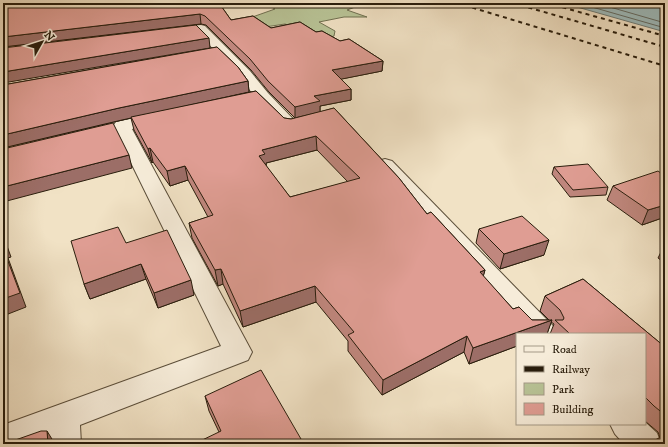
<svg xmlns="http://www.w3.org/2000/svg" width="668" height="447" viewBox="0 0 668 447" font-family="'IM FELL DW Pica',serif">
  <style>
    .green { fill: #b8c396; stroke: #707051 }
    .water { fill: #9ebcbd; stroke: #6f7c76 }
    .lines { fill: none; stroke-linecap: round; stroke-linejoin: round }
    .shore { stroke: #646c64; stroke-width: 1 }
    .minor-casing { stroke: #5b4e3a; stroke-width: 2 }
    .minor { fill: #f6ecd9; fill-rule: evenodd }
    .rail { stroke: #291d0c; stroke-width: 2; stroke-dasharray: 4 4; stroke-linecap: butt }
    .wall { fill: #c0877e; stroke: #291d0c; fill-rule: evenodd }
    .shaded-wall { fill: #9c6e67; stroke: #291d0c }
    .building { fill: #df9d93; stroke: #291d0c; fill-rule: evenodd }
  </style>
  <rect width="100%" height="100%" fill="#f1e2c5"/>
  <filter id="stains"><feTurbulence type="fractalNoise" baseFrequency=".005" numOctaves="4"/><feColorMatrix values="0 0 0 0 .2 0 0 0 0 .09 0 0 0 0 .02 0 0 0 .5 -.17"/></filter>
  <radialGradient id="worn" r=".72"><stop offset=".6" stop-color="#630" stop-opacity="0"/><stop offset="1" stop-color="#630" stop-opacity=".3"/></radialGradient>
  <!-- green -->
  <path class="green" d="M264,3H350L358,6L347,10L367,17H344L319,22L335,31L334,36L325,39L285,24L265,27L244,20L275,9Z"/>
  <!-- water -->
  <path class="water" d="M563,3H649L665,7V32Z"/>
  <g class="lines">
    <!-- shore -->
    <g class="shore">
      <path d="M578,3L665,28"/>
      <path d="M596,3L665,23"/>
    </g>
    <!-- minor casing -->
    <g class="minor-casing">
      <g id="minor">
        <path d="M201,25L205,26L250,71L268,93L296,122H299L302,126L299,130L293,131L285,130L258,102L233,107L227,105L225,102L227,99L252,93L240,77L198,33L169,36L164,35L163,32L164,29L169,28Z"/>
        <path d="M162,112L168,113L170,117L168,121L132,129L252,352L248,360L80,425L81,444H49V437L31,444H3V425L221,346L113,126L116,122Z"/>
        <path d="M385,159L392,161L553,326L557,334H527L378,169L375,165L378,161Z"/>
        <path d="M645,422L657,433L661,444H624L615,434L610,424H645Z"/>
      </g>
    </g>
    <!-- minor -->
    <use href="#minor" class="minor"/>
    <!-- rail -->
    <g class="rail">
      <path d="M457,3L665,66"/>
      <path d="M513,3L665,47"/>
      <path d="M547,3L665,36"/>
    </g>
  </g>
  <!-- wall -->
  <g class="wall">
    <path d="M3,3H219L231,20L253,16L271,28L300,22L316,32L322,31L340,41L349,39L383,61L382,71L341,79L351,89V100L320,106V112L334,108L399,178L427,214L431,212L485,270L483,276L513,309L519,307L532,320H549L540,311L545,296L583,279L665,347V444H647L660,438L658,432L645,421V334H550L554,324L551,322L547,334H517V346L469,364L464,352L382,395L348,351V341L316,302L243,327L223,284L218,286L192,238L189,223L208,217L188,180L170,186L153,162L152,163L134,130L131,118L3,148V85L217,47L238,67L248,81L249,92L234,95L256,91L284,118L291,119L295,118L269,92L251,70L206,25L201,24L3,47ZM317,150L348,182L290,197L266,166V163Z"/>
    <path d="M554,167L608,187L606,195L570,197L552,174Z"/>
    <path d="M665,176V217L642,225L607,200L613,186Z"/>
    <path d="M479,229L544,255L500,269L476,243Z"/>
    <path d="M126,243L194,295L158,308L146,279L90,299L84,284Z"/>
    <path d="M665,244V263L658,258Z"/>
    <path d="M205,396L302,444L219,432L209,411Z"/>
  </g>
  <!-- shaded-wall -->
  <g class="shaded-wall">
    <path d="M200,14L201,24L3,47V37Z"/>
    <path d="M209,38L210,48L3,83V72Z"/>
    <path d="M383,61L382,71L332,81V70Z"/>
    <path d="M248,81L249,92L122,120L3,148V135L119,108Z"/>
    <path d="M351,89V100L320,106V112L295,118V107L314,96Z"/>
    <path d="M316,136L317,150L266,163L267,169L259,156L262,150Z"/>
    <path d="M150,148L153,162L152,163L148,149Z"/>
    <path d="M129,155L132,168L3,202V187Z"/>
    <path d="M185,166L188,180L170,186L167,171Z"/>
    <path d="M665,205V217L642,225L648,210Z"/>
    <path d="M3,235L11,257L8,258L26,307L3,316Z"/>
    <path d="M549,240L544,255L500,269L504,254Z"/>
    <path d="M141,264L146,279L90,299L84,284Z"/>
    <path d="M221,269L223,284L218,286L215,270Z"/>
    <path d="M485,270L481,285L480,272Z"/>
    <path d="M191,280L194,295L158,308L154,293Z"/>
    <path d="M315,286L316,302L243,327L240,311Z"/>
    <path d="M552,320L547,334H517V346L469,364L473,348Z"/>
    <path d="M467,336L464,352L382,395L383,380Z"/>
    <path d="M47,431L55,444H48Z"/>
    <path d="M301,439L302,444H292Z"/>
  </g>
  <!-- building -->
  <g class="building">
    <path d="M3,3H219L231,20L253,16L271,28L300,22L316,32L322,31L340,41L349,39L383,61L332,70L351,89L314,96L320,101L295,107L268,81L250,59L205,16L200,14L3,37Z"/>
    <path d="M196,25L209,38L3,72V48Z"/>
    <path d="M217,47L238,67L248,81L119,108L3,135V85Z"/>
    <path d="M256,91L284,118L291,119L334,108L399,178L427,214L431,212L485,270L480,272L513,309L519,307L532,320H552L473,348L467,336L383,380L348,335L354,332L315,286L240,311L221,269L215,270L189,223L213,215L185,166L167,171L150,148L148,149L131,117ZM316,136L360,178L290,197L259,156L265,154L262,150Z"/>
    <path d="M113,123L129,155L3,187V149Z"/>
    <path d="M588,164L608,187L573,190L554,167Z"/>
    <path d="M658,171L665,176V205L648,210L613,186Z"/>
    <path d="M522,216L549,240L504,254L479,229Z"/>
    <path d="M118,227L126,243L167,230L191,280L154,293L141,264L84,284L71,241Z"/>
    <path d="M3,248L20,293L3,299Z"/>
    <path d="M583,279L665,347V415L654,406L645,397V334H570L555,320H563L564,318L560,310L545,296Z"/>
    <path d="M261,370L301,439L292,444H194L221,431L205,396Z"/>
    <path d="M41,431H47L48,444H4Z"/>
    <path d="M665,435V444H647Z"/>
  </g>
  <!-- margin -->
  <rect width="668" height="447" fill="none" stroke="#f1e2c5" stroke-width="16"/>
  <rect x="4" y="4" width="660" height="439" fill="none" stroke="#291d0c" stroke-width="2"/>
  <rect x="8" y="8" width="652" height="431" fill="none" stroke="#291d0c"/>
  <!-- legend -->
  <rect x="516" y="333" width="130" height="92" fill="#f6ecd9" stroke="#a49987"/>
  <rect x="524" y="346" width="20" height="6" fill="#f6ecd9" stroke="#a49987"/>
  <text x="552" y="353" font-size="12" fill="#291d0c">Road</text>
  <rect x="524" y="366" width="20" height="6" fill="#291d0c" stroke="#a49987"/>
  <text x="552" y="373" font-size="12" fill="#291d0c">Railway</text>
  <rect x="524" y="383" width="20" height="12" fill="#b8c396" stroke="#a49987"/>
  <text x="552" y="393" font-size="12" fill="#291d0c">Park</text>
  <rect x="524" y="403" width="20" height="12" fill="#df9d93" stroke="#a49987"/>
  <text x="552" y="413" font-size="12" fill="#291d0c">Building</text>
  <!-- north arrow -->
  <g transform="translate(42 42) rotate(51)" stroke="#f6ecd9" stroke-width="3" paint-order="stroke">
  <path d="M0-3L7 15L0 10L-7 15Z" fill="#291d0c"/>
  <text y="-6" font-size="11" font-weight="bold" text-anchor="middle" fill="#291d0c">N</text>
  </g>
  <rect width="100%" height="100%" filter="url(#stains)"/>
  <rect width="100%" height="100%" fill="url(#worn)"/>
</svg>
